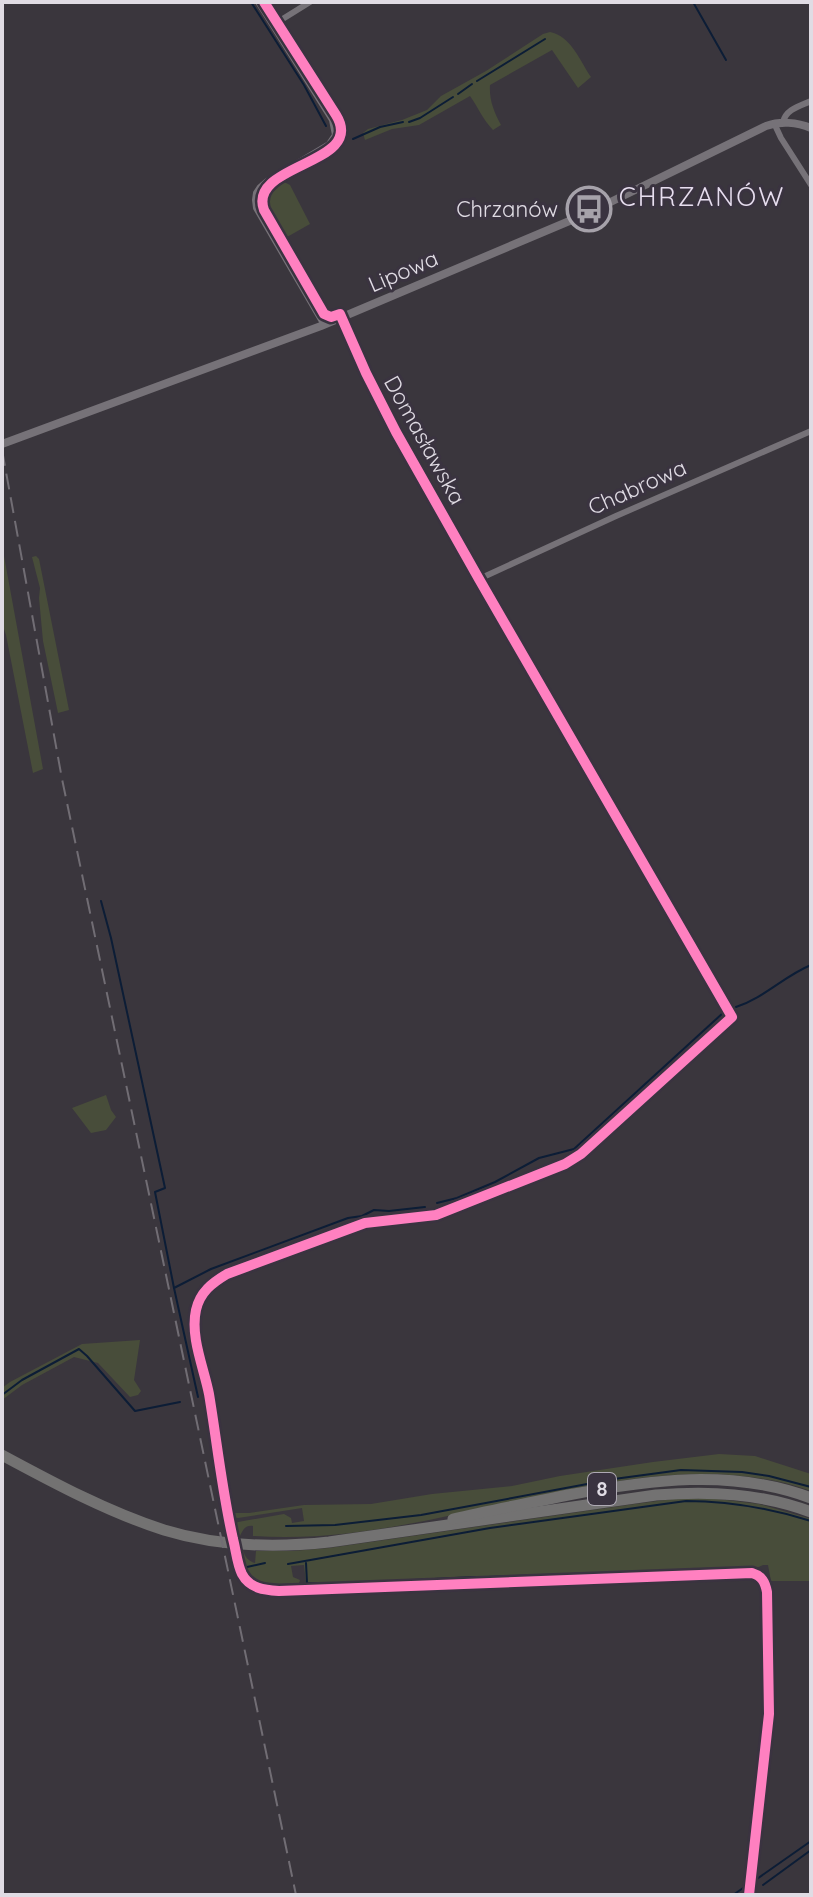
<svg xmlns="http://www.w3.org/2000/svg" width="813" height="1897" viewBox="0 0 813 1897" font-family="Quicksand,sans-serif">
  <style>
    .green { fill: #484d3a }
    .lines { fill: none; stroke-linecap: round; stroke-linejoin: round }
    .stream { stroke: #0c1d36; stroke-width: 2 }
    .minor { stroke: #767278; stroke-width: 6 }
    .tertiary { stroke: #767278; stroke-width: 8 }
    .trunk { stroke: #737272; stroke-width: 11 }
    .rail { stroke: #716d74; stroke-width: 2; stroke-dasharray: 16 8; stroke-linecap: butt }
    .cycleway-casing { stroke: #3a3340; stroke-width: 15 }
    .cycleway { stroke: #ff80c0; stroke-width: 10 }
    .labels { text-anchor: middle; stroke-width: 6; stroke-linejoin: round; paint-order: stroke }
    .shield { fill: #3a3340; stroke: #aea9b3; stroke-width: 2 }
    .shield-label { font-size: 20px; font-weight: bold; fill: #e0dce4 }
    .poi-label { font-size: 22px; fill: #e0dce4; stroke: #3a3340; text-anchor: end }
    .street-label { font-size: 22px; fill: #e0dce4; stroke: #3a3340 }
    .quarter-label { font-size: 26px; letter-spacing: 2px; fill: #e7deef; stroke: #3a3340 }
  </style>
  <rect width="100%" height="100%" fill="#3a363d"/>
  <!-- green -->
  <g class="green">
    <path d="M550,32C571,36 580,61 591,77L578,88L552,50L490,85C489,100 494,112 501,125L493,130C483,120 478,107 470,96L419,125L392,129L365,140L363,133L368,129L402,120L427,110L441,96L486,71L543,34Z"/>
    <path d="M284,182L290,185L310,224L287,237L268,203L267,197Z"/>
    <path d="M2,545L43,769L33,773L6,635L2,623Z"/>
    <path d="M36,556L39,559L69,710L58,713L43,641L39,598L40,588L32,557Z"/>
    <path d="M106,1095L111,1110L116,1117L106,1130L91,1133L72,1108Z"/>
    <path d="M140,1340L134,1380L141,1391L138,1395L130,1397L98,1363L74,1357L22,1385L2,1400V1388L10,1382L82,1344Z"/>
    <path d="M719,1454L755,1456L811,1474V1491C736,1465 659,1473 583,1487C474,1507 364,1544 253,1536V1526C245,1525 243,1530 240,1536H236L235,1524L238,1522L284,1514L291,1518L292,1523L304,1521L302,1508L238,1518L232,1517L231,1513H249L304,1505L371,1504L432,1494L512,1486L560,1476L653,1462Z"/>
    <path d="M709,1498L759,1504L811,1519V1581H771L768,1565H763L754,1569L309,1587L306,1583L304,1565L291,1566L293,1577L300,1580L298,1587C259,1588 251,1589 239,1550H243C245,1557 248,1561 255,1563L256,1551H293L329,1548L635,1504L673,1499Z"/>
  </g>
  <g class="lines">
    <!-- stream -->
    <g class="stream">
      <path d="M251,2L304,85L326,126"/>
      <path d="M693,2L726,60"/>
      <path d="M477,81L545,39"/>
      <path d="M458,94L472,84"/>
      <path d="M409,122L420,118L453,97"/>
      <path d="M353,139L380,127L403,122"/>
      <path d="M101,901L111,938L165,1188L155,1192L174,1288"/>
      <path d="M736,1007C764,998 784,976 811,965"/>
      <path d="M437,1203L457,1198L495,1182L539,1158L574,1149L724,1012"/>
      <path d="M2,1395L22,1380L79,1349L87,1356L135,1411L180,1402"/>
      <path d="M198,1397L174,1288L211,1269L348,1218L362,1216L374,1210L389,1211L425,1207"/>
      <path d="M286,1526L335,1525L421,1515L614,1479L681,1470L742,1472L769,1476L811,1487"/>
      <path d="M306,1563L307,1583L321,1584"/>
      <path d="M288,1564L490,1528L686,1501C730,1501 769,1508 811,1521"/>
      <path d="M247,1567L265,1563"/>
      <path d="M488,1577L749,1568"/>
      <path d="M333,1584L475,1577"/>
      <path d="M754,1881L811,1841"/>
      <path d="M763,1885L811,1850"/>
      <path d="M733,1895L746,1886"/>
    </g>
    <!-- minor -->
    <g class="minor">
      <path d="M258,2L332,120L335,135L329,144L267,181L260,187L256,193L255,200L256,208L324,325"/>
      <path d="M273,25L310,2"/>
      <path d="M783,122C786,109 800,106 811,101"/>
      <path d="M774,123L781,138L811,185"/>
      <path d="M341,317L366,373L396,432L479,579L732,1017L581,1154L565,1164L436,1215L365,1223L227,1274C212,1283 200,1292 196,1310C190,1337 204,1368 209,1394C217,1442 222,1491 233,1539C236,1550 237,1564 242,1574C250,1589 265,1590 279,1591L752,1573C762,1576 765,1582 767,1592L769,1714L749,1895"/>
      <path d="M479,579L616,516L811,431"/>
    </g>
    <!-- tertiary -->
    <path class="tertiary" d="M2,444L321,326L586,214L766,126C780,121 797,122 811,128"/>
    <!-- trunk -->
    <g class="trunk">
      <path d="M2,1455C54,1483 108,1512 164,1530C216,1546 274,1548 329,1542L656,1495C709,1491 760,1493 811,1512"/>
      <path d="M453,1519C491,1510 530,1503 568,1495C649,1480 731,1468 811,1498"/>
    </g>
    <!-- rail -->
    <path class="rail" d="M2,450L62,779L296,1895"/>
    <!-- cycleway casing -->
    <g class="cycleway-casing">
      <path id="cycleway" d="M264,2L336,115C367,165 247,163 264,210L324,314L331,317L340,314L366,373L396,432L479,579L732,1017L581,1154L565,1164L436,1215L365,1223L227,1274C212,1283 200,1292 196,1310C190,1337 204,1368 209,1394C217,1442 222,1491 233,1539C236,1550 237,1564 242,1574C250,1589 265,1590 279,1591L752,1573C762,1576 765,1582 767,1592L769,1714L749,1895"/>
    </g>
    <!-- cycleway -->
    <use href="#cycleway" class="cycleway"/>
  </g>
  <!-- icons -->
  <defs>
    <g id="bus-ring" transform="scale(2.3)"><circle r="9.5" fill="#3a3340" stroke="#a6a2aa" stroke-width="1.5"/><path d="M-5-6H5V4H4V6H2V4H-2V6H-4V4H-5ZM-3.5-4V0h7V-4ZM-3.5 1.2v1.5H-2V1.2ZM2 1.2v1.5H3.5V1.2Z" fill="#a6a2aa"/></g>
  </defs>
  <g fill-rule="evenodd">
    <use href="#bus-ring" x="589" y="209"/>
  </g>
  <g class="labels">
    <!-- shield labels -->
    <rect class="shield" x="588" y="1473" width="28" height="32" rx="6"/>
    <g class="shield-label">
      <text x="602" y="1496">8</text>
    </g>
    <!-- poi labels -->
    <g class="poi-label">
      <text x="558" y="217">Chrzanów</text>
    </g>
    <!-- street labels -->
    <g class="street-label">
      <text transform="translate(403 271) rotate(-23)" y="8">Lipowa</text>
      <text transform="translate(425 440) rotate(61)" y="8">Domasławska</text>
      <text transform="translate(637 487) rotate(-24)" y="8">Chabrowa</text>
    </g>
    <!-- quarter labels -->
    <g class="quarter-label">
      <text x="702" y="206">CHRZANÓW</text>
    </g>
  </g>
  <!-- border -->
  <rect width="813" height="1897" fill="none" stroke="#e0dce4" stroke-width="8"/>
</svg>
